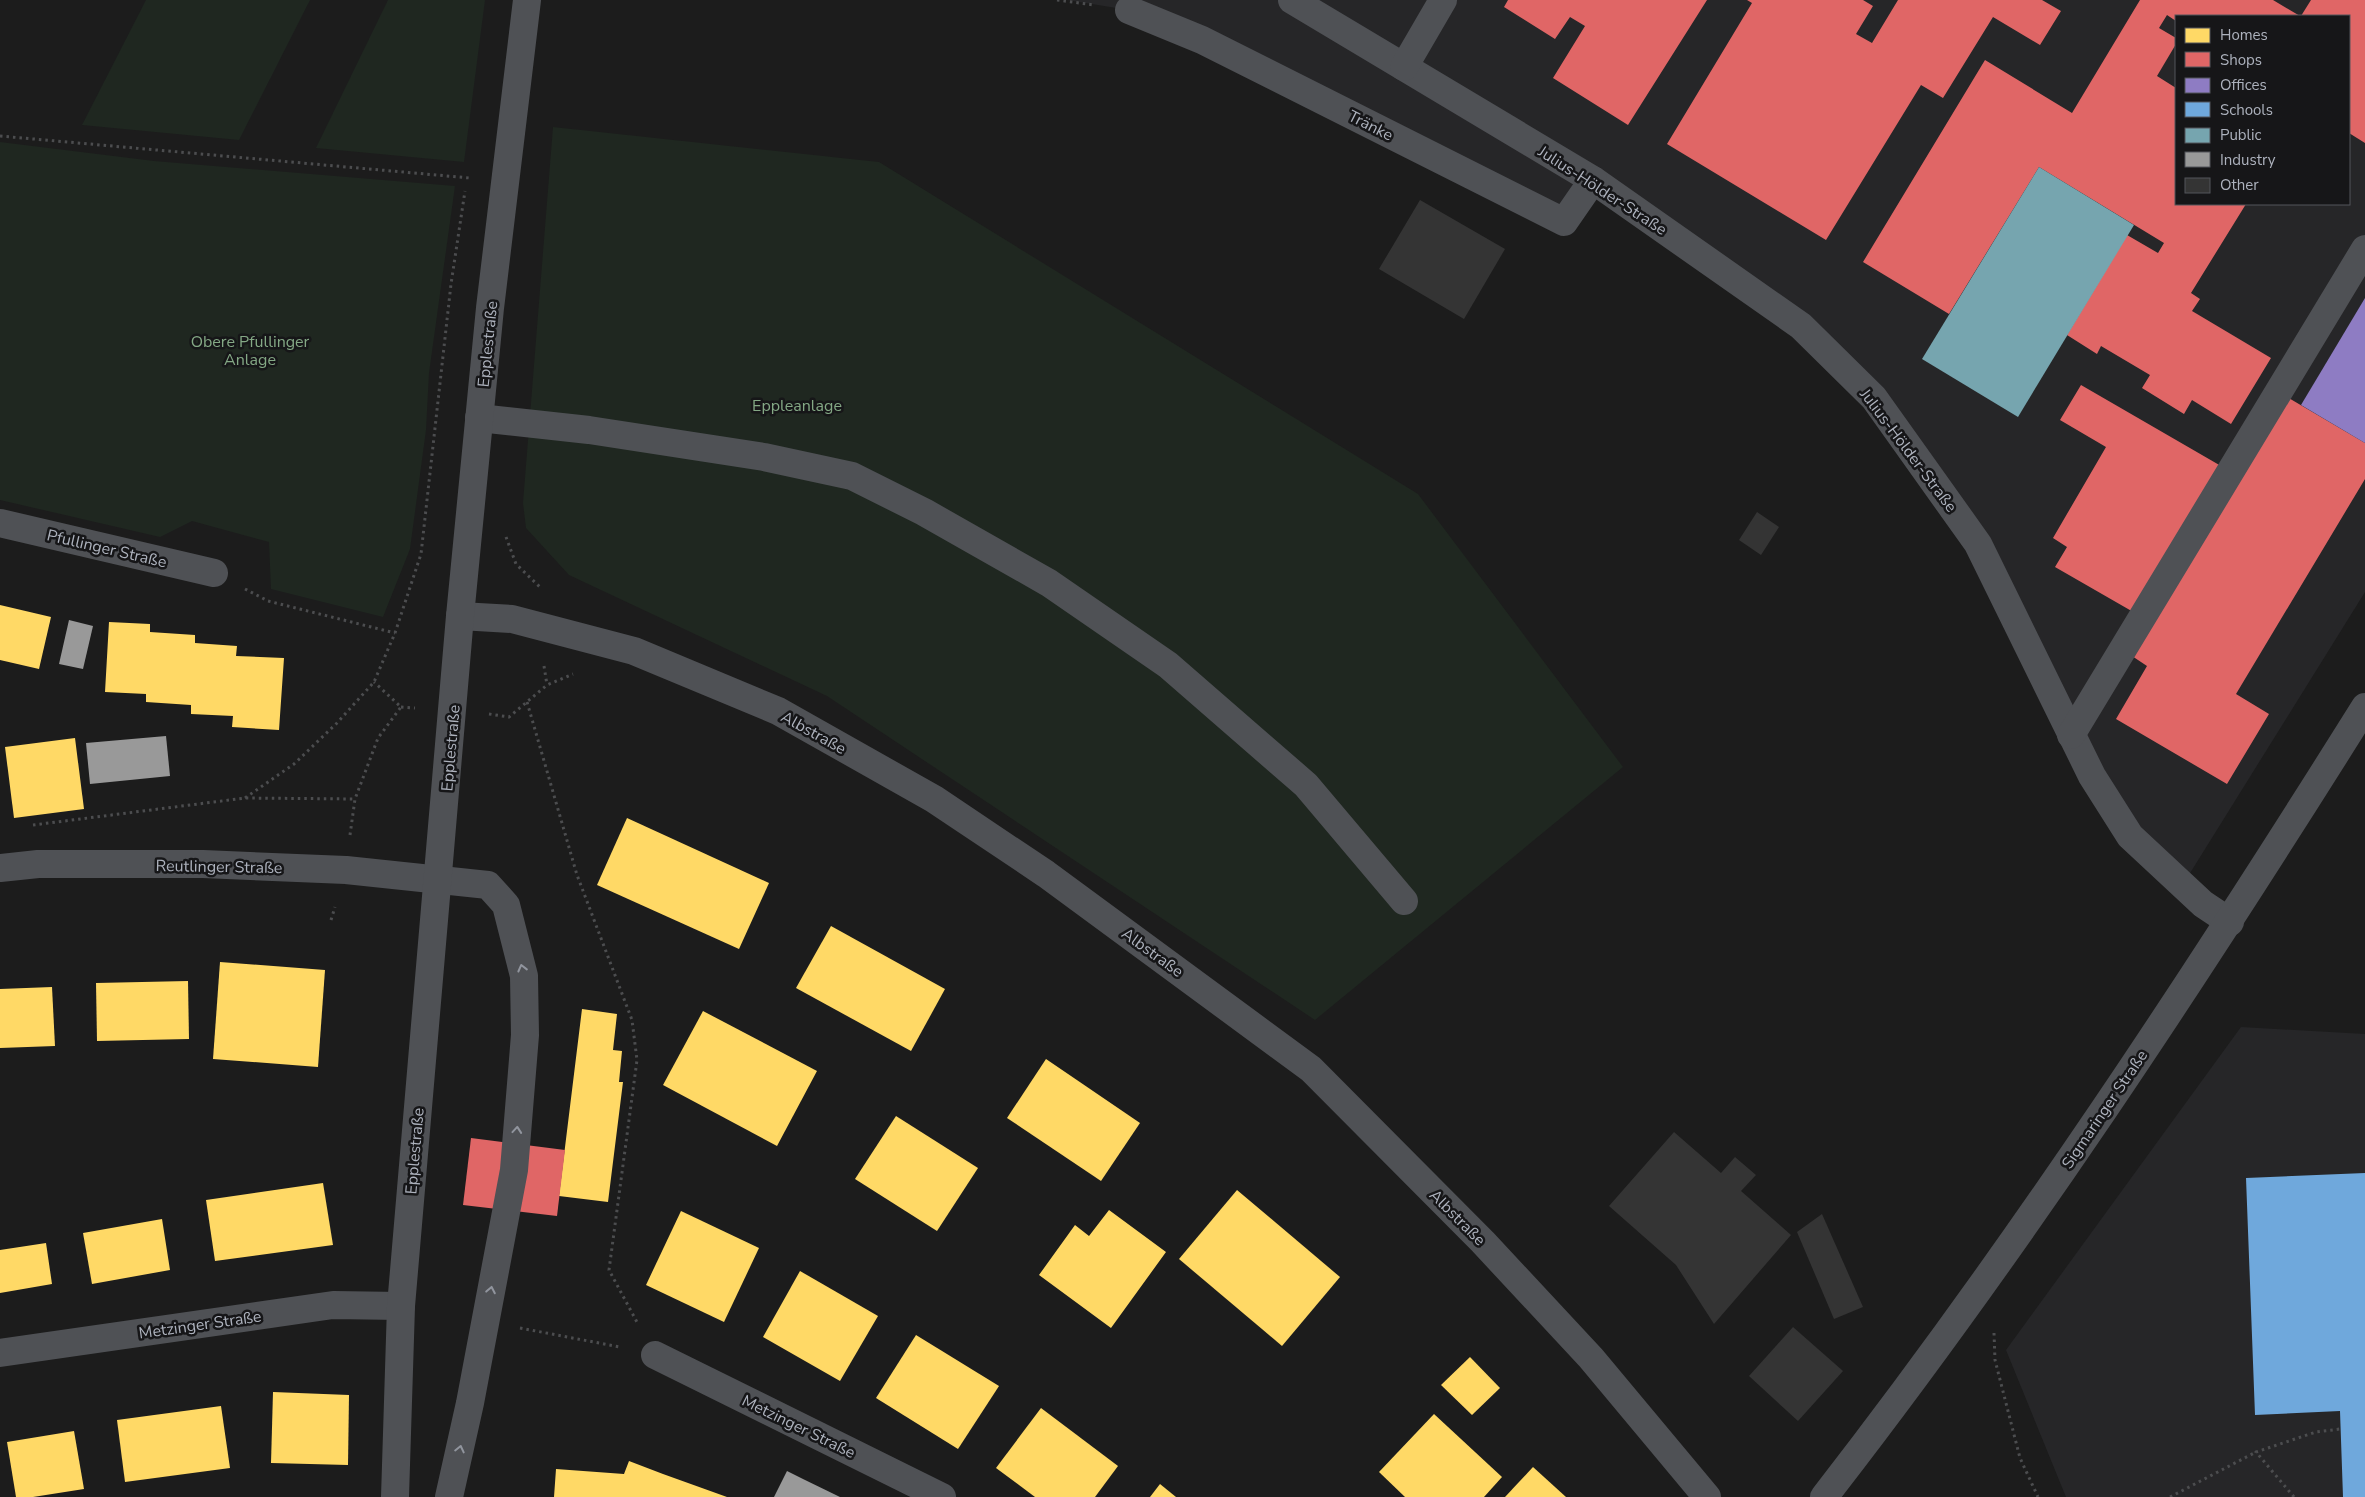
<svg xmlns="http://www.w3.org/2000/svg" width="2365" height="1497" viewBox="0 0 2365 1497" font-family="'Nunito Sans',sans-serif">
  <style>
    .built { fill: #262628; fill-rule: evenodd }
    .green { fill: #1f2720 }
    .homes { fill: #ffd966 }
    .shops { fill: #e06666 }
    .offices { fill: #8e7cc3 }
    .schools { fill: #6fa8dc }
    .public { fill: #76a5af }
    .industry { fill: #999 }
    .building { fill: #343434 }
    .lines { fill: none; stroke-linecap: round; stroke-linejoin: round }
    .path { stroke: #4c4d4f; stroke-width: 3; stroke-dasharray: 2.5 4; stroke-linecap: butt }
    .minor { stroke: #4f5155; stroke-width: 28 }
    .oneway { stroke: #91959e }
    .labels { text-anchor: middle; stroke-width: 5; stroke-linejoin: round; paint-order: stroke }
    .street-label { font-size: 16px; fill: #adb2bd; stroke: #161618 }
    .park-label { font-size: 16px; fill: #84a885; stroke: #161618 }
  </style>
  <rect width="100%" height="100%" fill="#1c1c1c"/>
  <!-- built -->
  <g class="built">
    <path d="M1067,0H2365V592L2182,886L2130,836L1978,544L1874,398L1593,180L1564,222L1129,10ZM2176,16H2349V204H2176Z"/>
    <path d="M2241,1027L2365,1034V1497H2066L2006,1350Z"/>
  </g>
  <!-- green -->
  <g class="green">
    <path d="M146,0H310L239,140L82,125Z"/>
    <path d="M388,0H485L464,162L316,148Z"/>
    <path d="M553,127L879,162L1418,494L1623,767L1315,1020L827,696L569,575L526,528L523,503Z"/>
    <path d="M0,142L154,161L455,186L429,373L426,430L410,549L383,617L271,589L269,542L192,521L160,537L0,500Z"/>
  </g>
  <!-- homes -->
  <g class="homes">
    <path d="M0,605L51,617L39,669L0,660Z"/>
    <path d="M109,622L150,624V632L195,635V643L237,646L236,656L284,658L279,730L232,727L233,716L191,714V705L146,702V694L105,692Z"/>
    <path d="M75,738L84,809L14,818L5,747Z"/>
    <path d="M627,818L769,883L739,949L597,885Z"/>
    <path d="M831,926L945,989L911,1051L796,988Z"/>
    <path d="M220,962L325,970L318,1067L213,1059Z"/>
    <path d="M188,981L189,1039L97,1041L96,983Z"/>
    <path d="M52,987L55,1046L0,1048V989Z"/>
    <path d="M582,1009L617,1014L613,1050L622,1051L619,1082H623L608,1202L559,1196Z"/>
    <path d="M703,1011L817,1071L777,1146L663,1085Z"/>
    <path d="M1046,1059L1140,1123L1101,1181L1007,1118Z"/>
    <path d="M896,1116L978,1168L937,1231L855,1179Z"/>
    <path d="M323,1183L333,1245L215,1261L206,1200Z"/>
    <path d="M1237,1190L1340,1277L1282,1346L1179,1259Z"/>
    <path d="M1109,1210L1166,1252L1111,1328L1039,1275L1075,1225L1089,1236Z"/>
    <path d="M681,1211L759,1248L724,1322L646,1285Z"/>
    <path d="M162,1219L170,1270L92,1284L83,1233Z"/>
    <path d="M46,1243L52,1284L0,1293V1250Z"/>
    <path d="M800,1271L878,1316L840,1381L763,1337Z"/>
    <path d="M916,1335L999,1386L958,1449L876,1398Z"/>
    <path d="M1470,1357L1500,1388L1472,1415L1441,1385Z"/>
    <path d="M273,1392L349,1395L348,1465L271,1463Z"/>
    <path d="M221,1406L230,1468L125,1482L117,1420Z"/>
    <path d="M1041,1408L1118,1466L1095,1497H1035L996,1468Z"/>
    <path d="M1434,1414L1502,1477L1484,1497H1405L1379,1472Z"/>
    <path d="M74,1431L84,1489L33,1497H16L7,1442Z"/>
    <path d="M629,1461L663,1474L727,1497H554L556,1469L624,1474Z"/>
    <path d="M1533,1467L1566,1497H1505Z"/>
    <path d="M1160,1484L1176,1497H1150Z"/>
  </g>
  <!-- shops -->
  <g class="shops">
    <path d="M1508,0H1707L1628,125L1553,78L1585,26L1570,17L1555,39L1504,7Z"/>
    <path d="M1747,0H1863L1873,6L1856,34L1872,43L1898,0H2042L2061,11L2040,45L1993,17L1943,98L1921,85L1826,240L1667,144L1752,3Z"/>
    <path d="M2140,0H2273L2300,16H2176V21L2167,15L2159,28L2176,38V44L2157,76L2176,88V204H2246L2191,293L2200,299L2192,311L2271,358L2231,424L2192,400L2184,414L2142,388L2150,375L2101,346L2097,354L2067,335L2127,235L2158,253L2164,243L2039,167L1949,314L1863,262L1985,60L2072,113Z"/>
    <path d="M2311,0H2365V143L2349,133V16H2301Z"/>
    <path d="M2081,385L2221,466L2135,613L2055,567L2067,547L2053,538L2106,447L2060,420Z"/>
    <path d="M2287,397L2365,443V479L2236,694L2269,714L2227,784L2116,719L2147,666L2132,656Z"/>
    <path d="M471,1138L565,1150L557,1216L463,1205Z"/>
  </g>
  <!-- offices -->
  <path class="offices" d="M2365,298V443L2301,405Z"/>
  <!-- schools -->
  <path class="schools" d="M2365,1173V1497H2343L2340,1411L2255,1415L2246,1178Z"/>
  <!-- public -->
  <path class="public" d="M2039,167L2134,225L2018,417L1922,359Z"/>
  <!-- industry -->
  <g class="industry">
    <path d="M69,620L93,626L83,669L59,664Z"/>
    <path d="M166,736L170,776L90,784L86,743Z"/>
    <path d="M787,1471L803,1479L840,1497H774Z"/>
  </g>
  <!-- building -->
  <g class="building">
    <path d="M1420,200L1505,249L1464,319L1379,269Z"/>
    <path d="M1757,512L1779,527L1761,555L1739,540Z"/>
    <path d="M1674,1132L1721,1173L1735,1157L1756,1175L1741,1191L1791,1235L1714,1324L1676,1265L1609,1206Z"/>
    <path d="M1822,1214L1863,1307L1834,1319L1797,1232Z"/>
    <path d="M1793,1327L1843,1371L1798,1421L1749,1376Z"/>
  </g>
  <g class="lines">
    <!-- path -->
    <g class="path">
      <path d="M1057,0L1094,5"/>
      <path d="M0,136L470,178"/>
      <path d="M506,537L516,564L541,588"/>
      <path d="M245,589L268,601L395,633"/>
      <path d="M544,666L547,685"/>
      <path d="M527,702L577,875L632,1020L637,1060L609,1270L638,1324"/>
      <path d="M401,707L415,708"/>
      <path d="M489,714L509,717L547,685L573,674"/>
      <path d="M245,798L294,764L337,723L374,682L395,633L421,554L451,284L465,191"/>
      <path d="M33,825L245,798L355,799"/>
      <path d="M350,835L355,799L378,738L401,707L374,682"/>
      <path d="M331,920L335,907"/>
      <path d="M520,1328L620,1347"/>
      <path d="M1994,1333L1995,1360L2020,1458L2038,1497"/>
      <path d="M2170,1497L2256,1452"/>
      <path d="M2294,1497L2256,1452L2316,1432L2340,1429"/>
    </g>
    <!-- minor -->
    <g class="minor">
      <path d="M1292,0L1593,180L1801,326L1874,398L1978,544L2092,776L2130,836L2203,904L2230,922"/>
      <path d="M1129,10L1202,40L1564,222L1593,180"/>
      <path d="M1404,67L1443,0"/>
      <path d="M479,418L589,430L764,457L852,476L924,512L1049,583L1168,665L1306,785L1404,901"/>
      <path d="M0,523L214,573"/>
      <path d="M460,616L512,619L634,651L778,711L934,799L1046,874L1311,1069L1483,1242L1591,1358L1707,1497"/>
      <path d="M2071,735L2365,249"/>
      <path d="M0,868L38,864H203L346,870L488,885L506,905L524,976L525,1035L514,1170L470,1403L449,1497"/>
      <path d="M0,1353L333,1305L401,1306"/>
      <path d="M655,1355L942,1497"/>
      <path d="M395,1497L401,1306L460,616L490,308L527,0"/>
      <path d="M1824,1497C2020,1245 2195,978 2365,707"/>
    </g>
  </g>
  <!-- one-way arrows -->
  <defs><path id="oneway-chevron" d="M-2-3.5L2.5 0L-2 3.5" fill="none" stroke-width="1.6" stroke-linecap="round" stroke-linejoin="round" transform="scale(1.25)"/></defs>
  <g class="oneway">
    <use href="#oneway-chevron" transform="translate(522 968) rotate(-104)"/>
    <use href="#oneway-chevron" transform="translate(517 1130) rotate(-85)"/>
    <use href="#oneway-chevron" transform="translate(491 1290) rotate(-79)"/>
    <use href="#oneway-chevron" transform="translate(460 1449) rotate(-77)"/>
  </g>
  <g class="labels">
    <!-- street labels -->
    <g class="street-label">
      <text transform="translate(1371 125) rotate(27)" y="6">Tränke</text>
      <text transform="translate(1603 190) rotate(33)" y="6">Julius-Hölder-Straße</text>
      <text transform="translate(487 344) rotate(-84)" y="6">Epplestraße</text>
      <text transform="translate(1909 450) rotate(53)" y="6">Julius-Hölder-Straße</text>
      <text transform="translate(107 548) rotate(13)" y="6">Pfullinger Straße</text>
      <text transform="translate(814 732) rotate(29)" y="6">Albstraße</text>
      <text transform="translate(450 748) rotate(-85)" y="6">Epplestraße</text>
      <text transform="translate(219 866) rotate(1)" y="6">Reutlinger Straße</text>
      <text transform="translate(1153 952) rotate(36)" y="6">Albstraße</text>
      <text transform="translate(2104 1109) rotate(-56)" y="6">Sigmaringer Straße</text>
      <text transform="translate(414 1151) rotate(-85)" y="6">Epplestraße</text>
      <text transform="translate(1458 1217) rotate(45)" y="6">Albstraße</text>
      <text transform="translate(200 1324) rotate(-8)" y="6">Metzinger Straße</text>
      <text transform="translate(799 1426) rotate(26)" y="6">Metzinger Straße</text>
    </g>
    <!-- park labels -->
    <g class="park-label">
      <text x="250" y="347">Obere Pfullinger<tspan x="250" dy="18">Anlage</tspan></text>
      <text x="797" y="411">Eppleanlage</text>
    </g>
  </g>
  <!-- legend -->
  <rect x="2175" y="15" width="175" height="190" fill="#161618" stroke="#52545a"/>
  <rect x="2185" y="28" width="25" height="15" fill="#ffd966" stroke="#52545a"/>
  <text x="2220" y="40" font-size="15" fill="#adb2bd">Homes</text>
  <rect x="2185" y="52" width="25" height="15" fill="#e06666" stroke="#52545a"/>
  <text x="2220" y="65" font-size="15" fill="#adb2bd">Shops</text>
  <rect x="2185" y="78" width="25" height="15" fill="#8e7cc3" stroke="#52545a"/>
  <text x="2220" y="90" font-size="15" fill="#adb2bd">Offices</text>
  <rect x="2185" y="102" width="25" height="15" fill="#6fa8dc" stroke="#52545a"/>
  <text x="2220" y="115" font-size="15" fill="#adb2bd">Schools</text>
  <rect x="2185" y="128" width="25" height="15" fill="#76a5af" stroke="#52545a"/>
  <text x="2220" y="140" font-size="15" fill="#adb2bd">Public</text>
  <rect x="2185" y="152" width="25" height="15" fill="#999999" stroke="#52545a"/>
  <text x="2220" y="165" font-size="15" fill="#adb2bd">Industry</text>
  <rect x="2185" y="178" width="25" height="15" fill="#343434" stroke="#52545a"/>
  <text x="2220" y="190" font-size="15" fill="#adb2bd">Other</text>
</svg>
